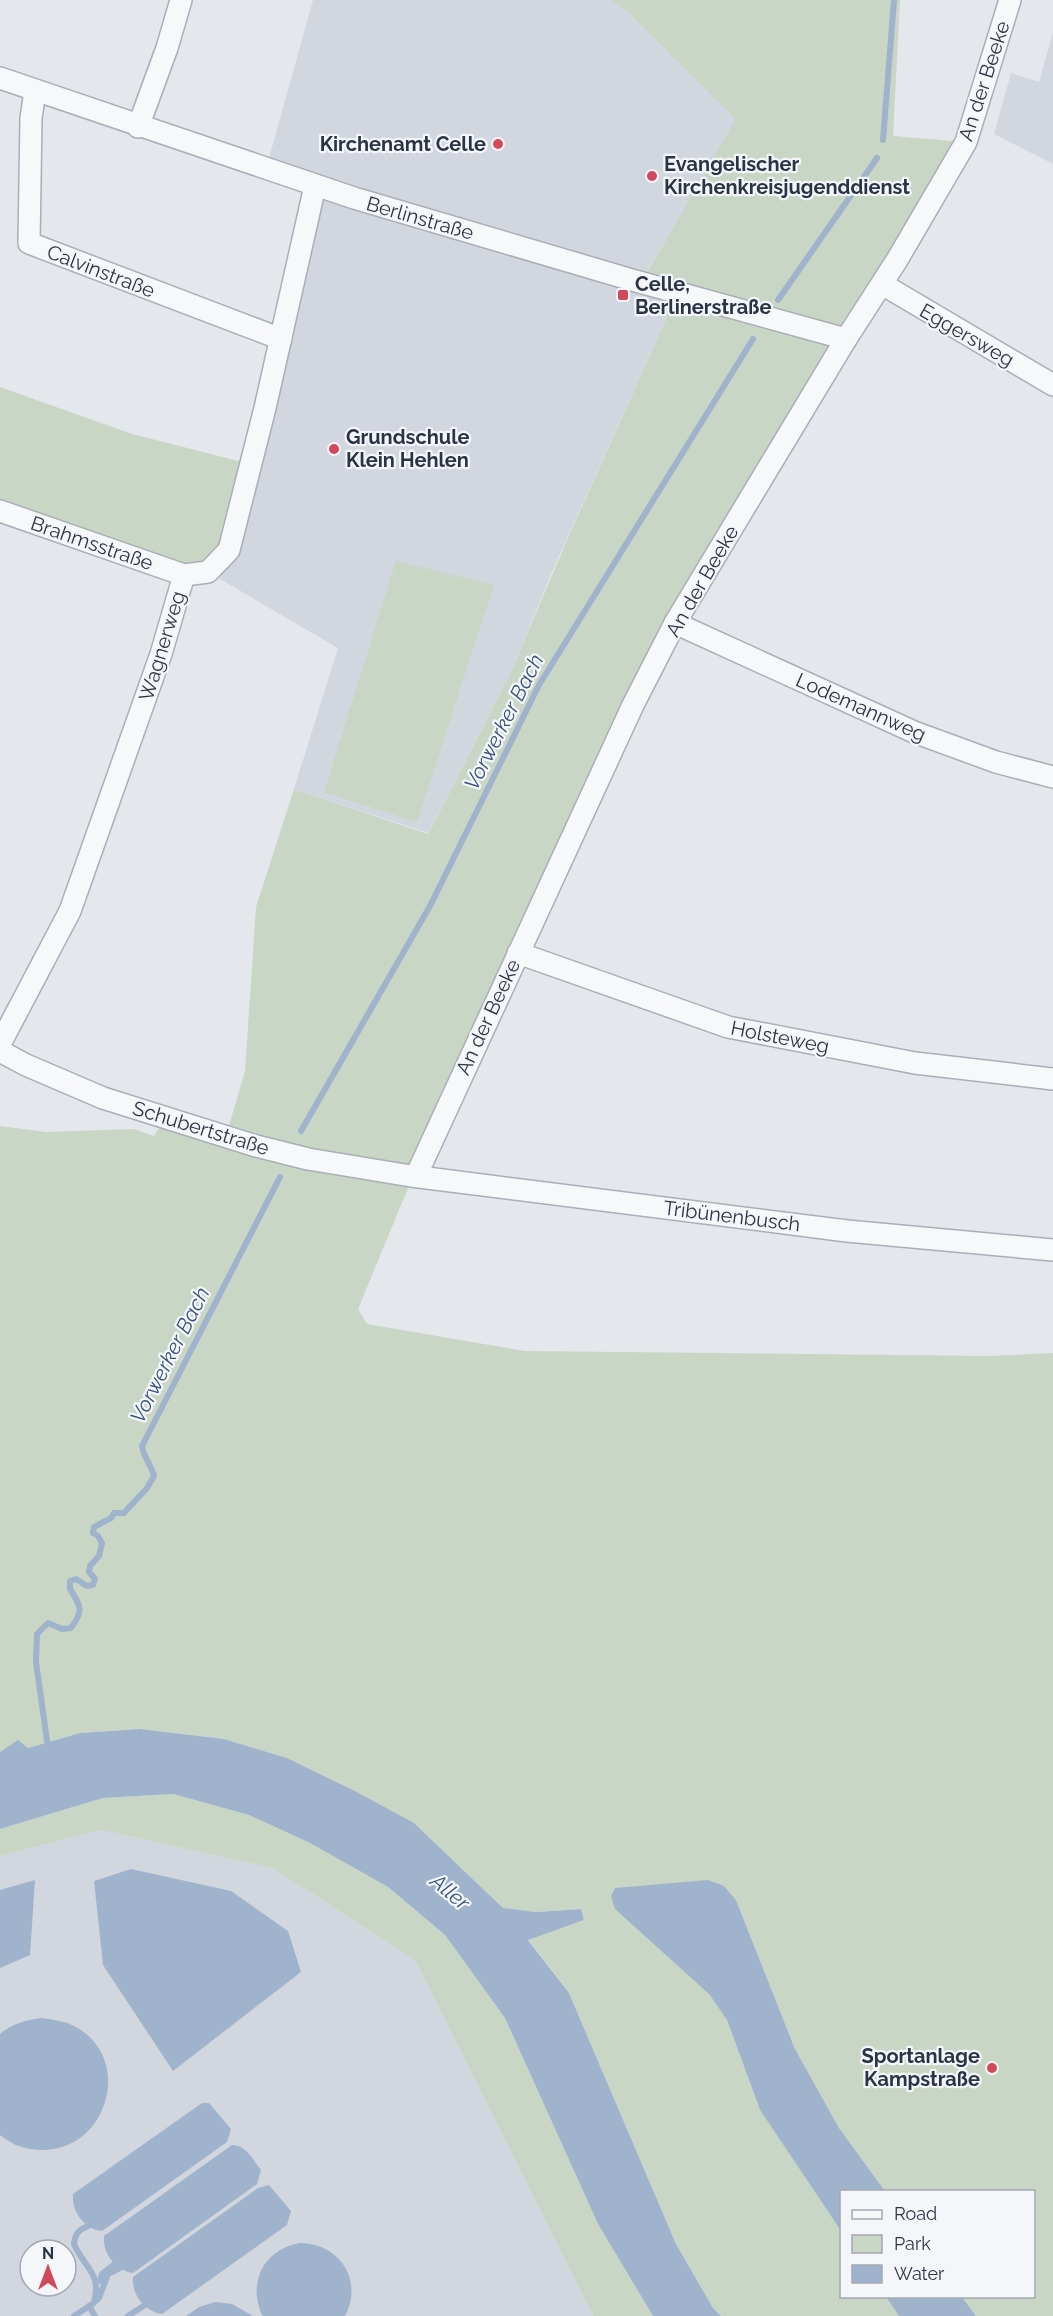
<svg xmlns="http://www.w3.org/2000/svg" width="1053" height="2316" viewBox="0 0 1053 2316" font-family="Raleway,sans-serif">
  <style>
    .built { fill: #d2d6de; fill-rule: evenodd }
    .green { fill: #c9d6c5 }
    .water { fill: #9fb4cc }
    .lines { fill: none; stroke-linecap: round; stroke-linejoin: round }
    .stream { stroke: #9fb4cc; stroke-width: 6 }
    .minor-casing { stroke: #a9aeb7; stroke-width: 24 }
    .minor { stroke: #f7f8fa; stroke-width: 21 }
    .poi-dot { fill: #d1495b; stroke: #f4f6f9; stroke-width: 2 }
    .labels { text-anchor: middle; stroke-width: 4.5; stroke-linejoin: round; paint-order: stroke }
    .street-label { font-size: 20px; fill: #2b3445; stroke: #f4f6f9 }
    .poi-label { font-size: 20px; font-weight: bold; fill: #2b3445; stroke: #f4f6f9; text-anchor: start }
    .water-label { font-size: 21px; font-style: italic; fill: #34527a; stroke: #f4f6f9 }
  </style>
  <rect width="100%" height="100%" fill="#e4e7ec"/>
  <!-- built -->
  <g class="built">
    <path d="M313,0H610L626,10L737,119L641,282L666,288L662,303L667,317L555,565L511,672L428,833L294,789L338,648L208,572L229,549L315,186L266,169Z"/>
    <path d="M1053,32V164L994,134L1011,73L1039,82Z"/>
    <path d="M101,1830L272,1868L415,1960L593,2316H0V1856ZM30,2250H66V2286H30Z"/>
  </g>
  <!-- green -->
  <g class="green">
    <path d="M610,0H900L893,136L966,142L620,736L498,971L358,1309L367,1324L524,1351L989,1356L1053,1353V2316H976L962,2297L1034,2296V2192L885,2191L839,2128L795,2049L736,1900L724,1886L709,1994L727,2020L760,2110L841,2231L842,2296L886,2297L899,2316H721L713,2308L676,2244L569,1993L528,1939L584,1920L581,1909L536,1912L503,1908L414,1823L355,1791L287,1758L224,1739L139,1729L80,1733L28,1748L18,1741L0,1752V1126L46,1132L134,1129L154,1136L165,1119L226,1136L245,1071L256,907L294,789L428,834L511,672L567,540L667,317L662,303L666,288L641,283L736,119L626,10Z"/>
    <path d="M0,387L132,434L250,464L229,550L208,572L0,511Z"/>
    <path d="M396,561L494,585L417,822L324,792Z"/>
    <path d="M173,1794L249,1815L310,1843L388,1887L445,1935L505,2018L598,2224L653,2316H593L415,1960L272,1868L101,1830L0,1856V1829L103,1798Z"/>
  </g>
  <!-- water -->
  <g class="water">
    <path d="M140,1729L224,1739L287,1758L355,1791L414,1823L503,1908L536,1912L581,1909L584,1920L528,1940L569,1993L676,2244L713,2308L721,2316H653L598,2224L505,2018L445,1935L388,1887L310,1843L249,1815L173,1794L103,1798L0,1829V1752L18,1740L28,1748L80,1733Z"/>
    <path d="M131,1869L231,1891L288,1931L301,1972L173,2071L103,1965L94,1881Z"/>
    <path d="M35,1880L30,1955L0,1968V1890Z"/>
    <path d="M708,1880L724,1886L736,1900L795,2049L839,2128L885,2191L842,2192L841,2231L760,2110L727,2020L709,1994L615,1909L611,1896L615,1888Z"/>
    <path d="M42,2018C55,2020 66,2021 78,2028C134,2062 106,2151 42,2150C26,2150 12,2145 0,2135V2034C12,2023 27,2020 42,2018Z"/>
    <path d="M202,2103H209L231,2129L227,2142L102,2231C85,2230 71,2211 73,2194Z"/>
    <path d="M232,2145C246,2145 253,2160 261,2170L257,2184L133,2273C116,2271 102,2253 104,2236Z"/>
    <path d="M269,2185L291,2211L287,2225L162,2314C145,2312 131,2294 133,2277L258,2188Z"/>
    <path d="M300,2243C339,2243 364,2280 345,2316H263L261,2313C248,2280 265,2249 300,2243Z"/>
    <path d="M886,2297H962L976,2316H899Z"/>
    <path d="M215,2302L232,2304L253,2316H186L199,2307Z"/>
  </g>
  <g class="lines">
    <!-- stream -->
    <g class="stream">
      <path d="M883,140L894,0"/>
      <path d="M778,300L877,158"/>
      <path d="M301,1131L430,906L539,685L753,339"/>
      <path d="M48,1748L36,1662L37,1634L48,1623L62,1629L71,1628C84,1611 81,1606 70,1589V1581L76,1579L87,1586L93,1585L95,1579L89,1572L90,1566L99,1556L102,1543L98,1536L93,1533L94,1527L111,1518L114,1513H124L147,1488L154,1476C151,1465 143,1456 142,1446L280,1177"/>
      <path d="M100,2281L102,2274L115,2264"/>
      <path d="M95,2301L99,2298L108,2274L120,2268"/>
      <path d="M89,2306L95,2316"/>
      <path d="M74,2316L94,2303C102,2273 85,2269 74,2244C75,2233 79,2230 88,2226"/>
      <path d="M128,2316L145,2305"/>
    </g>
    <!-- minor casing -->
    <g class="minor-casing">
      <g id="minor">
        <path d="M0,78L354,198L632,280L846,339"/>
        <path d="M35,91L31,118L29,243L281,339"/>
        <path d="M138,127L167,48L181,0"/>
        <path d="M882,284L1053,385"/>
        <path d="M0,511L184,575"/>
        <path d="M675,623L914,732L996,762L1053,777"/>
        <path d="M518,953L728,1027L915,1063L1053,1079"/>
        <path d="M0,1044L70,911L161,654L184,575L208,572L229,550L265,408L315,186"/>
        <path d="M0,1051L26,1065L103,1098L256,1146L308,1159L411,1176L847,1231L1053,1250"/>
        <path d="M416,1176L633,705L675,623L846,339L897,260L966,142L1010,0"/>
      </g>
    </g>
    <!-- minor -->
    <use href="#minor" class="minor"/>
  </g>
  <!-- markers -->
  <g class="poi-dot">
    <circle cx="498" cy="144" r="6"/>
    <circle cx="652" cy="176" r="6"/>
    <rect x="617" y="289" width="12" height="12" rx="3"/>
    <circle cx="334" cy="449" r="6"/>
    <circle cx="992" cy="2068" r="6"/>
  </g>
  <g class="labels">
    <!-- street labels -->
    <g class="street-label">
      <text transform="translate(984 81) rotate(-72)" y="7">An der Beeke</text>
      <text transform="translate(420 218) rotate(16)" y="7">Berlinstraße</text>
      <text transform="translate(101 271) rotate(21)" y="7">Calvinstraße</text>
      <text transform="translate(967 335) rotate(30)" y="7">Eggersweg</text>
      <text transform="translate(92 543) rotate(19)" y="7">Brahmsstraße</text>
      <text transform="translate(702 581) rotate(-60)" y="7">An der Beeke</text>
      <text transform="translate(162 646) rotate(-73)" y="7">Wagnerweg</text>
      <text transform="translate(861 707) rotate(24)" y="7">Lodemannweg</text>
      <text transform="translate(488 1017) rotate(-65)" y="7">An der Beeke</text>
      <text transform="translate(780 1037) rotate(11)" y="7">Holsteweg</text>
      <text transform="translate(201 1128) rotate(17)" y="7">Schubertstraße</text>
      <text transform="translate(732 1216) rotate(7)" y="7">Tribünenbusch</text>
    </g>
    <!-- poi labels -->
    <g class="poi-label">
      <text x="486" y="151" text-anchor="end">Kirchenamt Celle</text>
      <text x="664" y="171">Evangelischer<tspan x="664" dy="23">Kirchenkreisjugenddienst</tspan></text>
      <text x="635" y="291">Celle,<tspan x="635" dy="23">Berlinerstraße</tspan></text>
      <text x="346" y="444">Grundschule<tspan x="346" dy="23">Klein Hehlen</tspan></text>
      <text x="980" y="2063" text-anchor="end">Sportanlage<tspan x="980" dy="23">Kampstraße</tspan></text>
    </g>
    <!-- water labels -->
    <g class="water-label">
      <text transform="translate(504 722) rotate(-63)" y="7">Vorwerker Bach</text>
      <text transform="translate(170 1355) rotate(-63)" y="7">Vorwerker Bach</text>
      <text transform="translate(450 1892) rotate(40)" y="7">Aller</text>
    </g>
  </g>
  <!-- legend -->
  <rect x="840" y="2190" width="195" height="108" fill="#f4f6f9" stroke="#a4a8b1" stroke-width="1.5"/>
  <rect x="852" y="2210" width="30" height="9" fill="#f7f8fa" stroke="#a4a8b1" stroke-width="1.5"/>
  <text x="894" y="2220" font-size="18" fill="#2b3445">Road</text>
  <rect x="852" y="2235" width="30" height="18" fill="#c9d6c5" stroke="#a4a8b1" stroke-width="1.5"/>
  <text x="894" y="2250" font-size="18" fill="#2b3445">Park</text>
  <rect x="852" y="2265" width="30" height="18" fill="#9fb4cc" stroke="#a4a8b1" stroke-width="1.5"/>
  <text x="894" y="2280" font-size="18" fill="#2b3445">Water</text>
  <!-- north arrow -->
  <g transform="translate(48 2268)"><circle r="28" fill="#f4f6f9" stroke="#a4a8b1" stroke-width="1.5"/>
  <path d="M0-4.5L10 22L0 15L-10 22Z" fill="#d1495b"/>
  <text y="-9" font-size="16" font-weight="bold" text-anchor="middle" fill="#2b3445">N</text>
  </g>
</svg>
